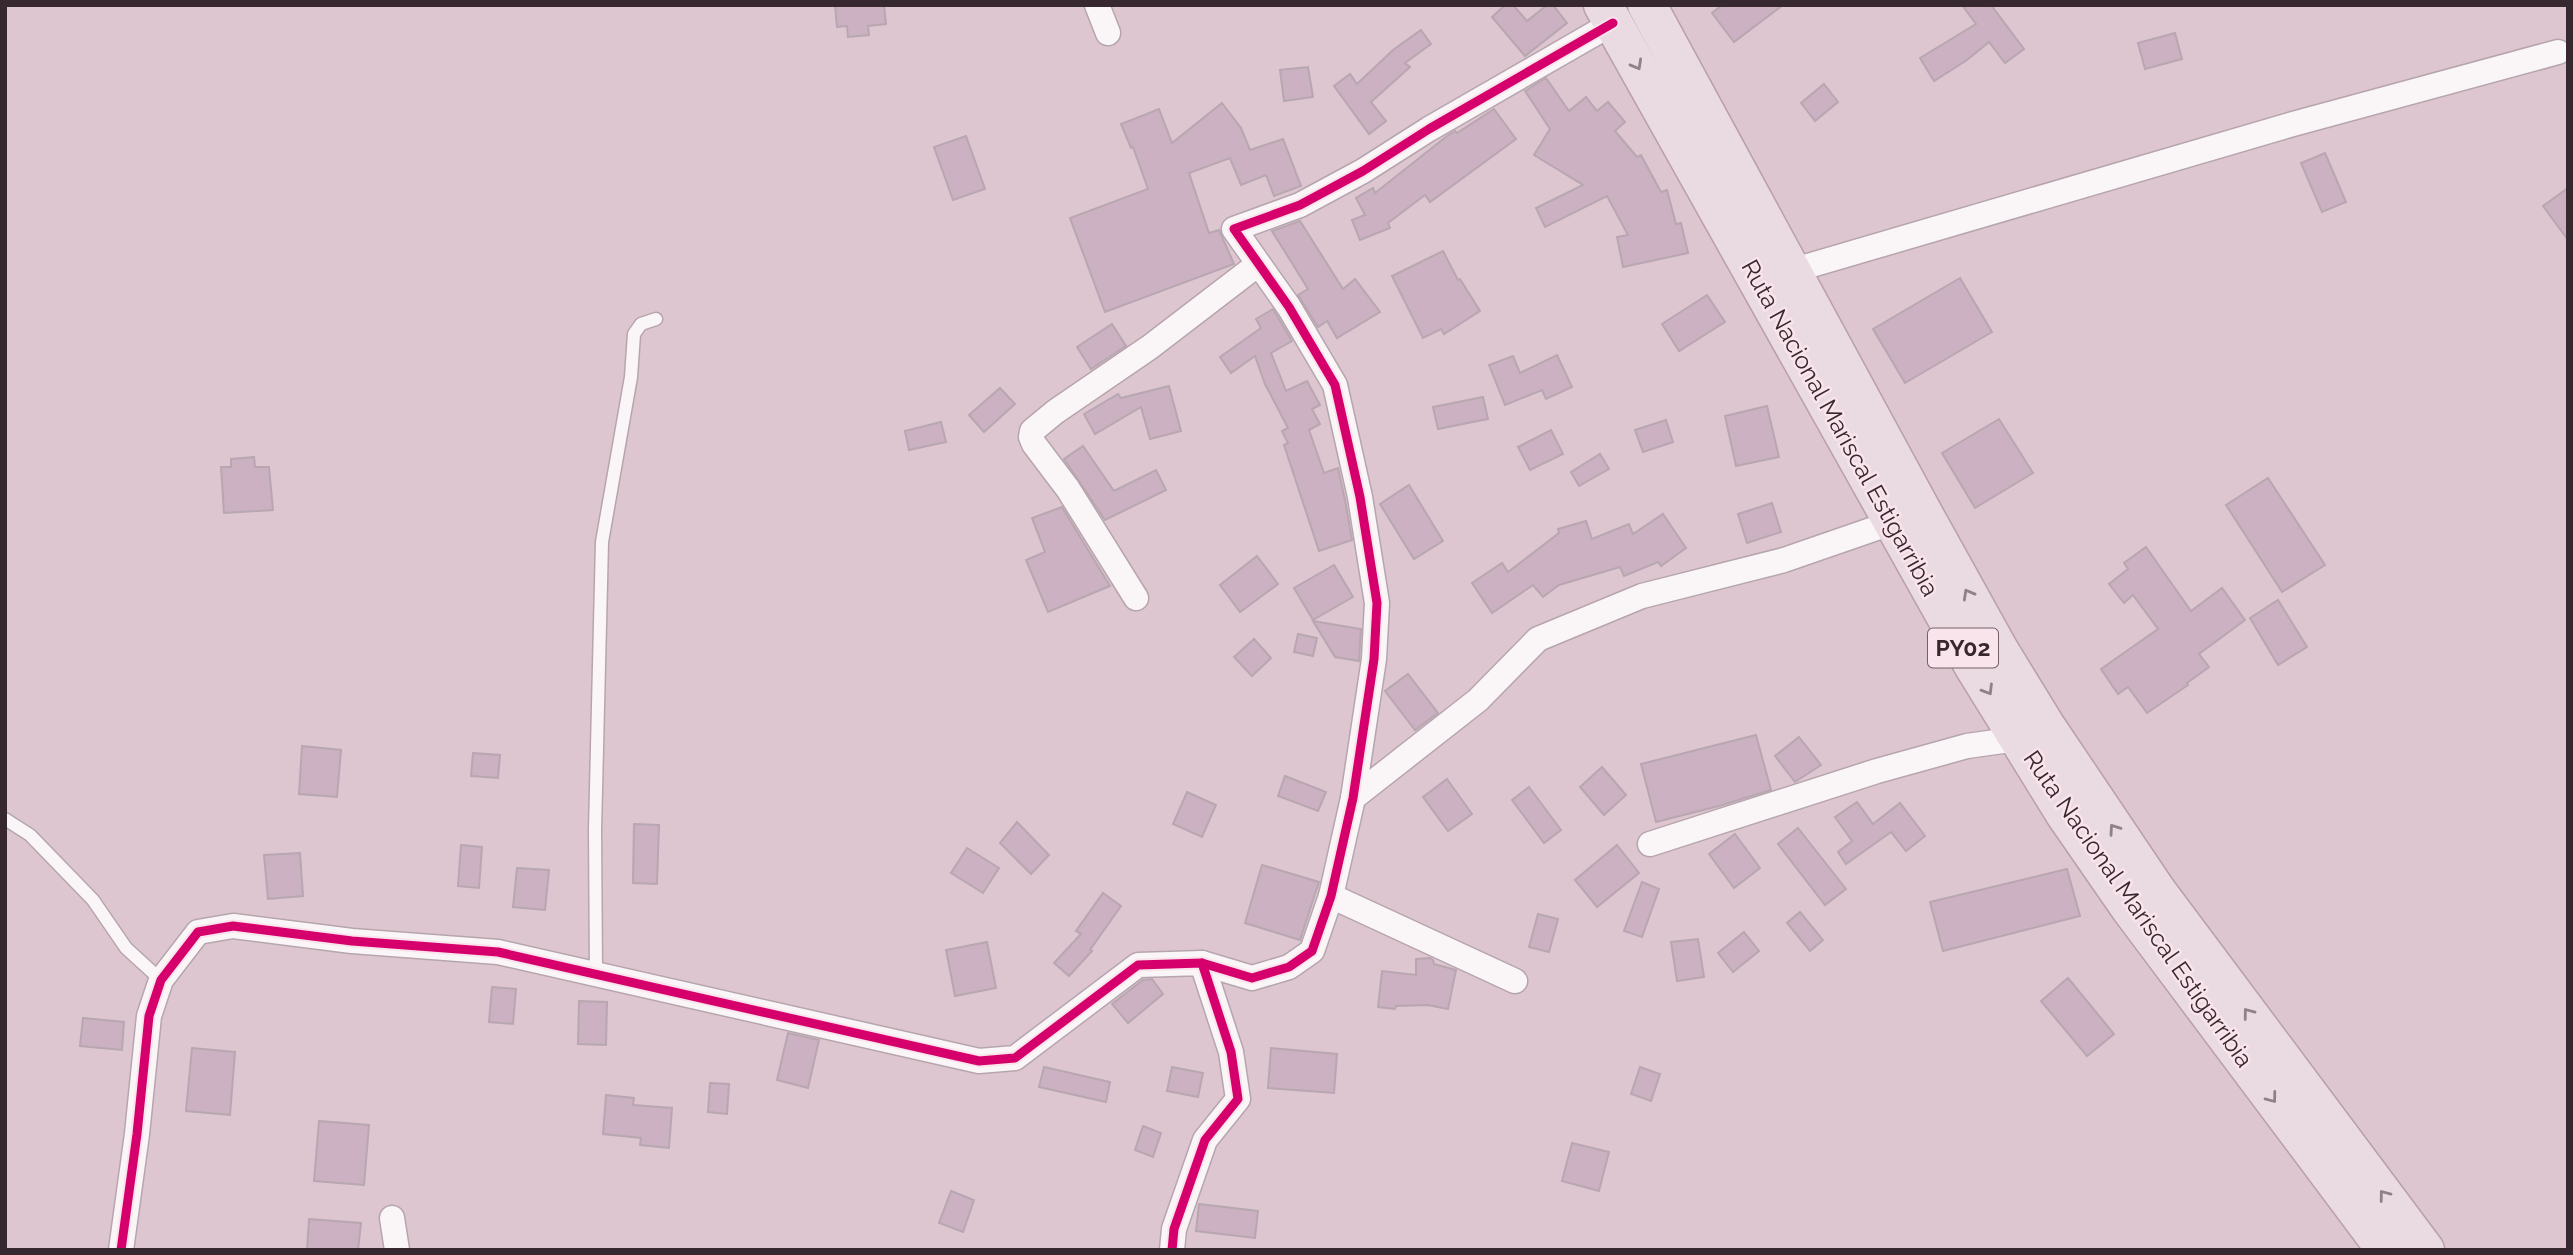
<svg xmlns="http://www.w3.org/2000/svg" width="2573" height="1255" viewBox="0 0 2573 1255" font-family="Raleway,sans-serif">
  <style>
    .building { fill: #cbb1c2; stroke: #b8a7b0; stroke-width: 2 }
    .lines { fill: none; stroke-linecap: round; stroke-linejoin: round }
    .lane-casing { stroke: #b7a5ad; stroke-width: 15 }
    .street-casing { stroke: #b7a5ad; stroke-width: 27 }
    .highway-casing { stroke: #b89faa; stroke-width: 41 }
    .lane { stroke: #faf6f8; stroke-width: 12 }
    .street { stroke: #faf6f8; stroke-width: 24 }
    .highway { stroke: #eadae1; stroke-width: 38 }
    .cycleway-casing { stroke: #fae4ec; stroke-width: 13 }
    .cycleway { stroke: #d6006c; stroke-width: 9 }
    .oneway { stroke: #908088 }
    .labels { text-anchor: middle; stroke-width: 5; stroke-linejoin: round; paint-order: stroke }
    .shield { fill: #fae4ec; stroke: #726067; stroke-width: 2 }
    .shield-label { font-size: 23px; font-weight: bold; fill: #37272e }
    .street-label { font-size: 24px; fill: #37272e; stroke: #fae4ec }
  </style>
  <rect width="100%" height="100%" fill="#ddc6cf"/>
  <!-- building -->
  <g class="building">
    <path d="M835,5H884L886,24L868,26L869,35L848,37L847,26L837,27Z"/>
    <path d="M1505,5H1513L1527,21L1547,5H1553L1567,23L1525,56L1492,17Z"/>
    <path d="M1722,5H1783L1734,42L1712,13Z"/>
    <path d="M1962,5H1991L2024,49L2005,63L1989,42L1967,60L1934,81L1920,58L1976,24Z"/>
    <path d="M1421,30L1431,44L1405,63L1410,67L1371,102L1386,121L1369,134L1334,86L1350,74L1357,84L1393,50Z"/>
    <path d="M2175,33L2182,59L2145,69L2138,43Z"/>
    <path d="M1308,67L1313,97L1284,101L1280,70Z"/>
    <path d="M1546,78L1569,111L1586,97L1597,111L1608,102L1625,122L1615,131L1637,157L1641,155L1661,192L1667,190L1676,224L1681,223L1688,253L1623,267L1617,237L1628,235L1607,196L1545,227L1536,208L1583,185L1534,155L1550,129L1525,91Z"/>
    <path d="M1824,84L1838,102L1815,121L1801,103Z"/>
    <path d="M1222,103L1241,128L1250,150L1283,139L1301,186L1274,196L1266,175L1241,185L1230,158L1189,173L1209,233L1219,230L1234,264L1105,312L1070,218L1148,189L1133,147L1131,148L1121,124L1159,109L1172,143Z"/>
    <path d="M1494,109L1516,139L1430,202L1425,195L1388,223L1390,228L1360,240L1352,220L1365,215L1356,198L1373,188L1375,193L1447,136L1455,131L1457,133Z"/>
    <path d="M966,136L985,189L953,200L934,147Z"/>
    <path d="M2325,153L2346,202L2322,212L2301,163Z"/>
    <path d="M2568,188V240L2543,206Z"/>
    <path d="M1300,221L1343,289L1355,279L1380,312L1337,338L1327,321L1318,327L1298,295L1308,289L1272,231Z"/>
    <path d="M1443,251L1458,280L1460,279L1480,311L1444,334L1441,329L1423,338L1392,276Z"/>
    <path d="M1960,278L1992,332L1905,383L1873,329Z"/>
    <path d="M1707,295L1725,322L1679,351L1662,324Z"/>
    <path d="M1273,309L1292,341L1271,353L1286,391L1307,381L1320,405L1312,409L1320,424L1309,430L1324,473L1338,468L1345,500L1352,540L1319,551L1284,445L1288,443L1282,431L1288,428L1265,384L1255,356L1231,373L1220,357L1261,328L1256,319Z"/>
    <path d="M1112,324L1126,346L1091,369L1077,347Z"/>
    <path d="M1557,355L1572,387L1546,399L1542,390L1505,405L1489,365L1513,356L1520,373Z"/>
    <path d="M1169,386L1181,431L1150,439L1141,407L1095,434L1084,414L1118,394L1121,398Z"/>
    <path d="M1000,388L1015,404L984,432L969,415Z"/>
    <path d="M1483,397L1488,419L1438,429L1433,407Z"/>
    <path d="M1767,406L1779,457L1736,466L1725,416Z"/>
    <path d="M1999,419L2033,473L1975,508L1942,453Z"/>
    <path d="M1666,420L1673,442L1643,452L1635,430Z"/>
    <path d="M941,422L946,442L909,450L905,431Z"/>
    <path d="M1551,430L1563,454L1530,470L1518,447Z"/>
    <path d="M1083,446L1114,491L1156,470L1166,490L1105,520L1064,459Z"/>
    <path d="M1600,454L1609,469L1579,486L1571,472Z"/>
    <path d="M254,457L255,467H269L273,510L224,513L221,467H231V459Z"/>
    <path d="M2268,478L2325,565L2282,592L2226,505Z"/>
    <path d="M1409,485L1443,541L1414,559L1380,504Z"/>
    <path d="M1772,503L1781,532L1747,543L1738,514Z"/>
    <path d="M1062,507L1110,586L1048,612L1026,560L1045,552L1032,518Z"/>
    <path d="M1663,514L1686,548L1661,566L1658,562L1624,576L1620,567L1559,585L1543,597L1533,585L1492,613L1472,583L1502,563L1508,572L1559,533L1558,529L1586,521L1592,539L1629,524L1633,534Z"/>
    <path d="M2146,547L2191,611L2222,588L2245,620L2199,654L2209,667L2187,683L2188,685L2147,713L2128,687L2118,694L2101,669L2158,629L2133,595L2124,603L2109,584L2128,569L2124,563Z"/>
    <path d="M1257,556L1278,584L1240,612L1220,585Z"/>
    <path d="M1334,565L1353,597L1313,620L1294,588Z"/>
    <path d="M2278,600L2307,647L2278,665L2250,618Z"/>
    <path d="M1313,621L1361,629L1359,661L1335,657Z"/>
    <path d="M1298,634L1317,638L1313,656L1294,652Z"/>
    <path d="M1254,639L1271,658L1252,676L1234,657Z"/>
    <path d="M1408,674L1438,713L1415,730L1385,691Z"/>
    <path d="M1756,735L1771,790L1719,806L1656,822L1641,764Z"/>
    <path d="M1799,737L1821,765L1795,782L1775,756Z"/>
    <path d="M302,746L341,750L337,797L299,794Z"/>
    <path d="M473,753L500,755L498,778L471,776Z"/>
    <path d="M1602,767L1626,795L1604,815L1580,787Z"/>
    <path d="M1285,776L1326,792L1318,811L1278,796Z"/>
    <path d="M1447,779L1472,814L1448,831L1423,797Z"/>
    <path d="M1529,787L1561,830L1544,843L1512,800Z"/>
    <path d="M1187,792L1216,805L1202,837L1173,824Z"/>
    <path d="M1857,802L1873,824L1900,803L1925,836L1906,851L1891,832L1846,864L1838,852L1852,841L1835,817Z"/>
    <path d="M1017,822L1049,855L1031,874L1000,843Z"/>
    <path d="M634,824L659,825L657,884L633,883Z"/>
    <path d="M1798,828L1846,889L1825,905L1778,844Z"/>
    <path d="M1735,834L1760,868L1734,888L1709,854Z"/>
    <path d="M461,845L482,847L479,888L458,886Z"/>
    <path d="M1617,845L1639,873L1597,907L1575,880Z"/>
    <path d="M967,848L999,868L983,893L951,873Z"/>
    <path d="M300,853L303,896L268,899L264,855Z"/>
    <path d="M1262,865L1319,882L1300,940L1245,923Z"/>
    <path d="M517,868L549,870L545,910L513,907Z"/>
    <path d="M2067,869L2080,916L1943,951L1930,902Z"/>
    <path d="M1642,882L1659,889L1642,937L1624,931Z"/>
    <path d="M1103,893L1121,906L1090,950L1092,951L1069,976L1054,963L1081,934L1076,931Z"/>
    <path d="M1800,912L1823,940L1810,951L1787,923Z"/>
    <path d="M1538,914L1558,919L1549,952L1529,947Z"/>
    <path d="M1744,932L1759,951L1733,972L1718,953Z"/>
    <path d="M1698,939L1704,977L1677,981L1671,942Z"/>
    <path d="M987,942L996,988L955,996L946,950Z"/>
    <path d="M1430,958L1433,960L1434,964L1456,970L1448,1009L1428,1005L1396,1006L1395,1009L1378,1007L1382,971L1416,975V959Z"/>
    <path d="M2068,978L2114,1034L2087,1056L2041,1001Z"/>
    <path d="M1152,979L1163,994L1128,1023L1112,1004L1143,980Z"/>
    <path d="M492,987L516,989L513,1024L489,1022Z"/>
    <path d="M579,1001L607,1002L606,1045L578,1044Z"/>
    <path d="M83,1018L124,1022L122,1050L80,1046Z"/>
    <path d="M788,1033L819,1040L808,1088L777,1080Z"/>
    <path d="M192,1048L235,1052L230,1115L186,1111Z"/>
    <path d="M1271,1048L1337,1054L1334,1093L1268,1088Z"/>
    <path d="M1044,1067L1110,1082L1106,1102L1039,1087Z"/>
    <path d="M1172,1067L1203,1073L1198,1097L1167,1091Z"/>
    <path d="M1640,1067L1660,1074L1651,1101L1631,1094Z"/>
    <path d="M710,1083L729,1084L727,1114L708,1112Z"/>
    <path d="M606,1095L634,1098L633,1105L672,1108L669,1148L640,1145L641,1138L603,1134Z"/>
    <path d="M319,1121L369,1125L364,1185L314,1181Z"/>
    <path d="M1143,1126L1161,1133L1153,1157L1135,1150Z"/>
    <path d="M1572,1143L1609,1152L1599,1191L1562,1181Z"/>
    <path d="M951,1191L974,1200L963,1232L939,1223Z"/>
    <path d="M1199,1204L1258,1211L1255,1238L1196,1231Z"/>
    <path d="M309,1219L361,1223L358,1250H307Z"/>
  </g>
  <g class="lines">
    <!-- lane casing -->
    <g class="lane-casing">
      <g id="lane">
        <path d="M5,819L30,835L93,900L126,948L161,980"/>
        <path d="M596,973L595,830L602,542L631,377L634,334L641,324L656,319"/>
      </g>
    </g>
    <!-- street casing -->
    <g class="street-casing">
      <g id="street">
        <path d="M1097,5L1108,33"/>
        <path d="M1791,271L2293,124L2558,52"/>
        <path d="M1136,598L1068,489L1034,444L1031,437L1032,431L1055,412L1150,347L1257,265"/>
        <path d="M1353,798L1478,700L1538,639L1642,596L1784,560L1894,522"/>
        <path d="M1650,844L1877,771L1967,746L2017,739"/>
        <path d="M1331,896L1515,981"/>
        <path d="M1202,963L1252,978L1289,967L1312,951L1331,896L1353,798L1374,659L1377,603L1360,497L1335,385L1289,307L1234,229L1300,205L1363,171L1429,129L1613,23"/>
        <path d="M392,1218L397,1250"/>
        <path d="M121,1250L137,1134L149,1016L161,980L198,932L233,926L352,941L498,952L979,1061L1015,1058L1138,965L1202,963L1231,1052L1238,1099L1205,1140L1174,1229L1172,1250"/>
      </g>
    </g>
    <!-- highway casing -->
    <g class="highway-casing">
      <g id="highway">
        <path d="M1603,5L1973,665L2065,814L2130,908L2386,1250"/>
        <path d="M1647,5L1923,513L1999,650L2045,725L2156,890L2425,1250"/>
      </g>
    </g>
    <!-- lane -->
    <use href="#lane" class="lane"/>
    <!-- street -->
    <use href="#street" class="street"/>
    <!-- highway -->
    <use href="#highway" class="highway"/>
    <!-- cycleway casing -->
    <g class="cycleway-casing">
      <g id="cycleway">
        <path d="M1202,963L1252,978L1289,967L1312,951L1331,896L1353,798L1374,659L1377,603L1360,497L1335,385L1289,307L1234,229L1300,205L1363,171L1429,129L1613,23"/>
        <path d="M121,1250L137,1134L149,1016L161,980L198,932L233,926L352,941L498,952L979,1061L1015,1058L1138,965L1202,963L1231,1052L1238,1099L1205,1140L1174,1229L1172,1250"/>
      </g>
    </g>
    <!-- cycleway -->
    <use href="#cycleway" class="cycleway"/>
  </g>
  <!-- one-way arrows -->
  <defs><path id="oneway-chevron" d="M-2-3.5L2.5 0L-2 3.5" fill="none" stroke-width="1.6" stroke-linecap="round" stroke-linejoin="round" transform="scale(1.75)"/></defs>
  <g class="oneway">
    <use href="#oneway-chevron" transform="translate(1637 65) rotate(61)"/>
    <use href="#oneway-chevron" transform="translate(1968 594) rotate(-119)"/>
    <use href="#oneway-chevron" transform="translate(1988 690) rotate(59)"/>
    <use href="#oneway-chevron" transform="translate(2114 829) rotate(-125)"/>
    <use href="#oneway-chevron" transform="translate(2248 1013) rotate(-127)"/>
    <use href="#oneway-chevron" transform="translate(2272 1098) rotate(53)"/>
    <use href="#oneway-chevron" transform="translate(2384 1195) rotate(-127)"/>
  </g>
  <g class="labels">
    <!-- shield labels -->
    <rect class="shield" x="1928" y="628.5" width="70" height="39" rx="5"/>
    <g class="shield-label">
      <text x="1963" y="656">PY02</text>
    </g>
    <!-- street labels -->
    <g class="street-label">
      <text transform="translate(1840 428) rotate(61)" y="8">Ruta Nacional Mariscal Estigarribia</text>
      <text transform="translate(2138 909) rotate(55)" y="8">Ruta Nacional Mariscal Estigarribia</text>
    </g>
  </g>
  <!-- border -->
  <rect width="2573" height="1255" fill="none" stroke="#37272e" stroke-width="14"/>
</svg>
